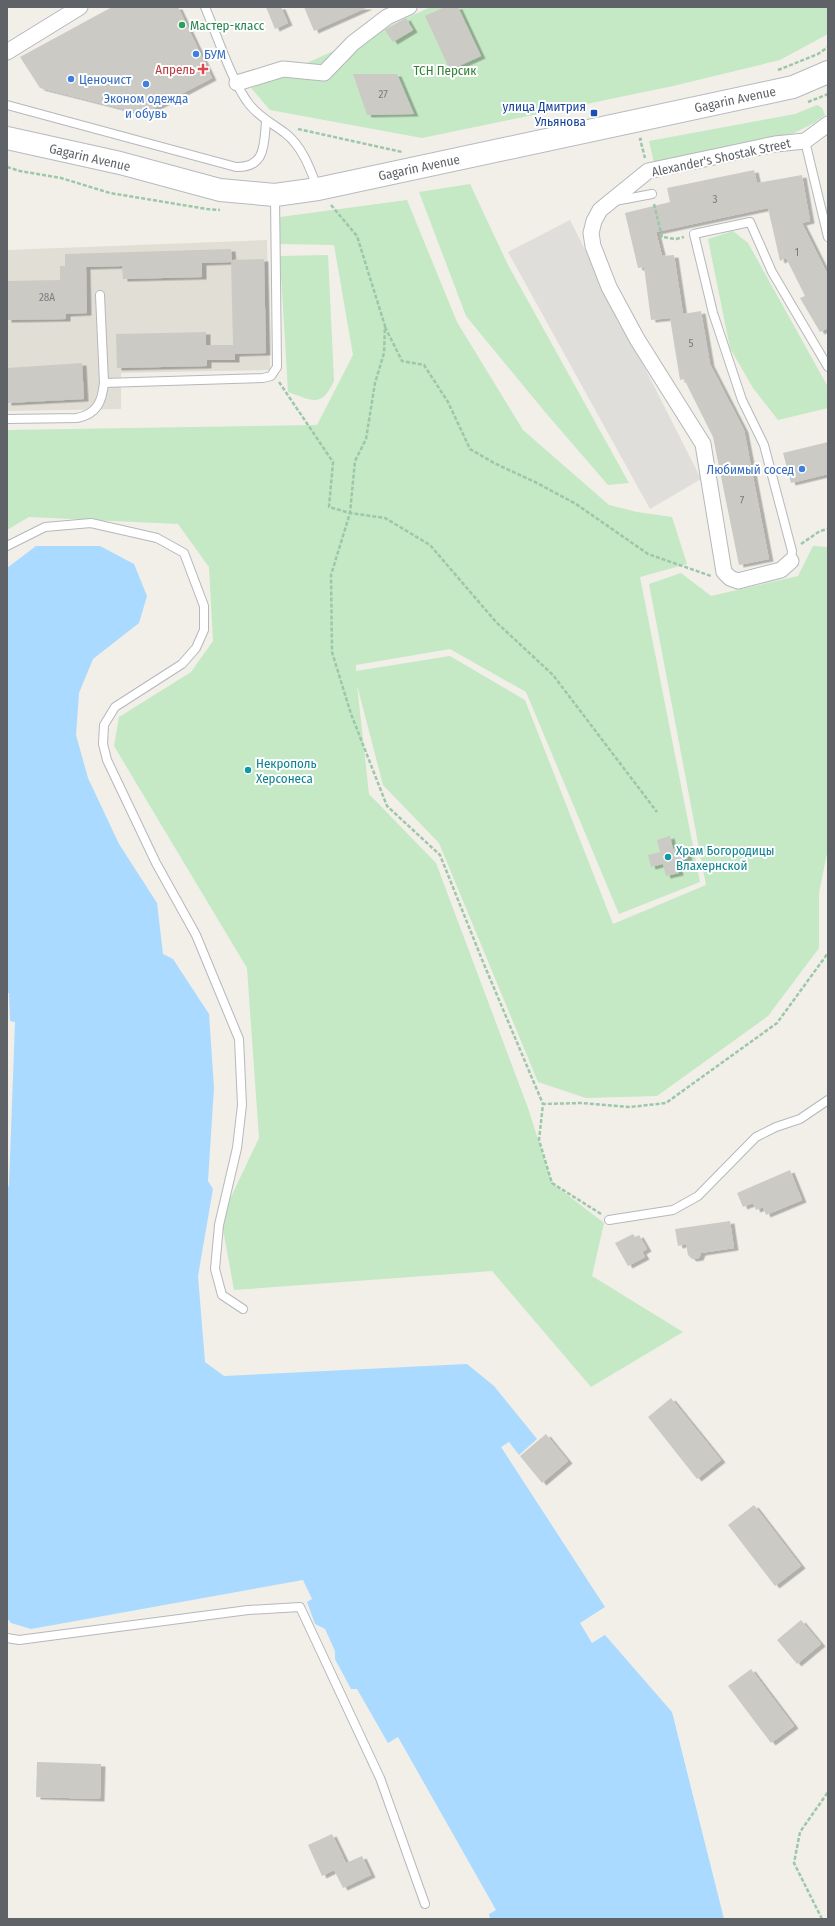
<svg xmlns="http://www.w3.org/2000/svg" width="835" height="1926" viewBox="0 0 835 1926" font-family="'Fira Sans Condensed',sans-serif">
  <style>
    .industrial { fill: #e0deda }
    .education { fill: #e1ded6 }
    .green { fill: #c5e8c5 }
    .water { fill: #aadaff }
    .building { fill: #cccac5; filter: url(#shadow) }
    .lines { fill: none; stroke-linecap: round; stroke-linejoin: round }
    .lane-casing { stroke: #b5b8bc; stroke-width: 10 }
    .street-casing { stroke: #b5b8bc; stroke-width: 17 }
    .secondary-casing { stroke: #b6babf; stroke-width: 24 }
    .path { stroke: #9cc7a9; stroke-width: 2.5; stroke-dasharray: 4 2; stroke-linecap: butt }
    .lane { stroke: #fff; stroke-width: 8 }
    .street { stroke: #fff; stroke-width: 15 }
    .secondary { stroke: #fff; stroke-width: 22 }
    .leisure-dot { fill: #2e9e5b; stroke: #fff; stroke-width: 1.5 }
    .shop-dot { fill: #3f7fe0; stroke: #fff; stroke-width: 1.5 }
    .health-dot { fill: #e0444e; stroke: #fff; stroke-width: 1.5 }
    .transit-dot { fill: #1a4fb4; stroke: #fff; stroke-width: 1.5 }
    .culture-dot { fill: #0f9aa8; stroke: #fff; stroke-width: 1.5 }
    .labels { text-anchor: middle; stroke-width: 4; stroke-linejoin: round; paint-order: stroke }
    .number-label { font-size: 11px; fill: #7a7d7f }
    .leisure-label { font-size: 13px; fill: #27864d; stroke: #fff; text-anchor: start }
    .shop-label { font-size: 13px; fill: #366cbe; stroke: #fff; text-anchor: start }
    .health-label { font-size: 13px; fill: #be3a42; stroke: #fff; text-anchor: end }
    .park-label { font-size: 13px; fill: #348238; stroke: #fff }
    .street-label { font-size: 13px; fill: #5f6368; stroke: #fff }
    .transit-label { font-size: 13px; fill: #164399; stroke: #fff; text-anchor: end }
    .culture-label { font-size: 13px; fill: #0d838f; stroke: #fff; text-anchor: start }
  </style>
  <defs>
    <filter id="shadow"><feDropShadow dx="4.5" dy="2.5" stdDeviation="0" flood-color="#0004"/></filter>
  </defs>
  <rect width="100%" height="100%" fill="#f1efe8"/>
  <!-- industrial -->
  <path class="industrial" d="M570,220L701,479L650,509L508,252Z"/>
  <!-- education -->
  <path class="education" d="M267,240L270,370L121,373V409L7,411V250Z"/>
  <!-- green -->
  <g class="green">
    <path d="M431,7H828V34L780,60L673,86L422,138L270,110L251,88Z"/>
    <path d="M817,105L822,108L825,115L814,123L794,133L654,163L649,141L795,114Z"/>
    <path d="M470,184L508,265L629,483L608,485L545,412L466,316L419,192Z"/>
    <path d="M407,200L457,322L523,430L609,505L637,512L672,517L687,564L640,577L700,882L619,914L526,692L450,649L356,665V671L450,656L525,700L613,924L706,885L649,584L681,573L711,596L798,576L813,546L828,547V848L819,893V948L768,1016L657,1096L586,1098L538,1082L439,843L383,785L357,685L369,794L436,863L528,1108L552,1183L604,1223L592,1276L683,1332L591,1387L492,1271L234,1290L221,1218L259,1138L247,968L114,746L119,717L191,672L213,641L209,567L178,524L29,517L7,530V430L317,425L353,355L334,245L279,244L280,217Z"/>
    <path d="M733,231L748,243L828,387V408L778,420L753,388L730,348L708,239Z"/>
    <path d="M328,255L334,381C321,409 312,400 288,392L280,256Z"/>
  </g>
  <!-- water -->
  <path class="water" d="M36,546H100L134,564L147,596L139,623L93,659L79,693L76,735L88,778L119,844L157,903L163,954L173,959L209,1014L214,1088L208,1181L213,1189L198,1276L205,1362L224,1376L467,1364L494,1386L537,1439L519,1455L509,1442L501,1447L605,1607L580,1623L592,1643L605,1635L672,1712L724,1919H490L489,1914L496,1910L398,1737L388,1743L357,1689H351L335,1659V1651L325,1629L315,1624L307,1602L312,1599L303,1580L31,1629L11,1623L7,1618V1189L9,1185L15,1022L10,1021L9,993H7V568Z"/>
  <!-- building -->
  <g class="building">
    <path d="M112,7H178L212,78L143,114L40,88L20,57Z"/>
    <path d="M266,7H281L288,23L275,29Z"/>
    <path d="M304,7H368L314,31Z"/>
    <path d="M445,7H458L481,56L450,70L425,16Z"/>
    <path d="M406,18L413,30L393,42L385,30Z"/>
    <path d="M353,74H397L414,114L367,115Z"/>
    <path d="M754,170L757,183L802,175L810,221L802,223L828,275V328L820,332L800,298L805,296L786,258L780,261L768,208L656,232L662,256L674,255L683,314L701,311L710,364L744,430L769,559L739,565L713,437L684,379L680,380L670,318L651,320L644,267L638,268L625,213L670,202L667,188Z"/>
    <path d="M231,249L232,260L264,259L266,353L235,354V360H207V366L117,368L116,334L206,332V345H233L231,262L202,263V277L123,279L122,266L86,267L87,313L66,314V319L7,320V281L60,280V266H65V254Z"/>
    <path d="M82,363L84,399L7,403V368Z"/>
    <path d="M828,442V474L791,483L783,453Z"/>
    <path d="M670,836L673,849L685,846L688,858L677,861L679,873L666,876L663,864L651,867L648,855L660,852L657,840Z"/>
    <path d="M790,1170L802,1200L766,1215L763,1207L756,1210L753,1203L743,1207L737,1193Z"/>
    <path d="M730,1221L734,1248L701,1253L699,1258L692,1259L688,1255L686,1244L678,1246L675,1229Z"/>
    <path d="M633,1234L635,1237L639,1235L647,1249L642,1252L645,1257L628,1266L615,1243Z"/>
    <path d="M671,1398L721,1460L697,1479L648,1417Z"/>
    <path d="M546,1434L568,1461L542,1483L520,1456Z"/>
    <path d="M754,1505L801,1566L775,1586L728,1525Z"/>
    <path d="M801,1620L821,1644L797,1664L777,1640Z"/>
    <path d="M751,1669L794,1726L771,1743L728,1686Z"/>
    <path d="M37,1762L101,1764L100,1799L36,1797Z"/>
    <path d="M332,1834L346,1863L362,1856L371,1875L343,1888L334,1870L322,1876L308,1845Z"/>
  </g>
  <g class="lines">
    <!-- lane casing -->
    <g class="lane-casing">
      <g id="lane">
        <path d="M205,7C217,35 232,82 249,104C260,118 272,123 285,133C302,146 310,168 317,187"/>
        <path d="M7,105L236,167C266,168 264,144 266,121"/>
        <path d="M805,141L828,237"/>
        <path d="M615,201L652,194"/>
        <path d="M100,295L104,383L263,378L271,376L277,367L275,196"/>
        <path d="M7,419L77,418C97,414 102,402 104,383"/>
        <path d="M7,546L45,527L91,523L157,538L184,553L204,606V630L196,648L182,664L115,707L104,725L103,744L107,760L156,863L196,935L239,1039L242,1105L237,1148L219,1225L215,1269L222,1295L243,1309"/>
        <path d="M791,561L792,551L764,445L742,400L713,313L694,234L750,222L772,272L828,367"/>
        <path d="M609,1220L673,1210L698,1196L756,1137L776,1127L800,1119L828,1100"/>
        <path d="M7,1638L19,1640L248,1610L300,1607L380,1778L425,1904"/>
      </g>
    </g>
    <!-- street casing -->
    <g class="street-casing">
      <g id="street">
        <path d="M7,52L80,7"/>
        <path d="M237,83L283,69L324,73L353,43L387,17L409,7"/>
        <path d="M791,561L781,570L738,581L730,578L724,572L703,444L637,339L609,287L593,246L591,233L594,221L600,210L648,171L775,144L805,141L828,124"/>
      </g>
    </g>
    <!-- secondary casing -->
    <g class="secondary-casing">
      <path id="secondary" d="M7,138L120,163L220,190L275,195L318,189L793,87L828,72"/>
    </g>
    <!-- path -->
    <g class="path">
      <path d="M778,70L818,54L828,47"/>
      <path d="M808,102L828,94"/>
      <path d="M298,129L402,152"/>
      <path d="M642,139H640L645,158"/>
      <path d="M7,167L20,171L61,178L110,193L207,209L220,210"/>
      <path d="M654,204L662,237L676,239L684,237"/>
      <path d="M331,205L357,236L385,326L384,353L375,383L366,439L355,461L350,513L331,575L332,652L351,714L387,806L440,855L483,962L543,1104"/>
      <path d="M385,327L402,361L424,365L448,402L470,449L494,463L537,483L576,504L648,554L711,576"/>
      <path d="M279,382L333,462L329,507L350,513L385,518L430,545L496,622L553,675L657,812"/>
      <path d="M801,544L820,531L828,529"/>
      <path d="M601,1214L552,1183L539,1140L543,1104L582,1103L630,1107L666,1103L777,1023L828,953"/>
      <path d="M822,1919L794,1863L800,1832L828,1792"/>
    </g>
    <!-- lane -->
    <use href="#lane" class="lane"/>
    <!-- street -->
    <use href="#street" class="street"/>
    <!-- secondary -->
    <use href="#secondary" class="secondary"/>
  </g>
  <!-- markers -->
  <circle class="leisure-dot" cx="182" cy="25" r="4"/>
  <g class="shop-dot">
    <circle cx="196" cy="54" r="4"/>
    <circle cx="71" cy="79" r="4"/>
    <circle cx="146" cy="84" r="4"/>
    <circle cx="802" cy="469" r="4"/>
  </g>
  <path class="health-dot" d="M201 63h4v4h4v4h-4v4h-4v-4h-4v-4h4z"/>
  <rect class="transit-dot" x="590" y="109" width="8" height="8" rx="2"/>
  <g class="culture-dot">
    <circle cx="248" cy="770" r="4"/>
    <circle cx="668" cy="857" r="4"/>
  </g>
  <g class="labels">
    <!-- number labels -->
    <g class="number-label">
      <text x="383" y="98">27</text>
      <text x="715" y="203">3</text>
      <text x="797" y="256">1</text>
      <text x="47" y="301">28А</text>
      <text x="691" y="347">5</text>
      <text x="742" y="504">7</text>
    </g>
    <!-- leisure labels -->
    <g class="leisure-label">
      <text x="190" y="30">Мастер-класс</text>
    </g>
    <!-- shop labels -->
    <g class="shop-label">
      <text x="204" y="59">БУМ</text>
      <text x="79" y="84">Ценочист</text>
      <text x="146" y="103" text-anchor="middle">Эконом одежда<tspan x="146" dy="15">и обувь</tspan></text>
      <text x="794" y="474" text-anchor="end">Любимый сосед</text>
    </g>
    <!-- health labels -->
    <g class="health-label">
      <text x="195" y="74">Апрель</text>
    </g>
    <!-- park labels -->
    <g class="park-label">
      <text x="445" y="75">ТСН Персик</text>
    </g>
    <!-- street labels -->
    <g class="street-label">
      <text transform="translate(735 99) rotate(-12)" y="5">Gagarin Avenue</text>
      <text transform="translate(90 157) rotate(13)" y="5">Gagarin Avenue</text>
      <text transform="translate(721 157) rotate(-12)" y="5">Alexander's Shostak Street</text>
      <text transform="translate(419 167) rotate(-12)" y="5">Gagarin Avenue</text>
    </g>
    <!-- transit labels -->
    <g class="transit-label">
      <text x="586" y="111">улица Дмитрия<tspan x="586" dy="15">Ульянова</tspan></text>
    </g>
    <!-- culture labels -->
    <g class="culture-label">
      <text x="256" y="768">Некрополь<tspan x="256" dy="15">Херсонеса</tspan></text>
      <text x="676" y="855">Храм Богородицы<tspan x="676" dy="15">Влахернской</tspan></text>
    </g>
  </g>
  <!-- border -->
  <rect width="835" height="1926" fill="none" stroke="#5f6368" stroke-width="16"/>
</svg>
